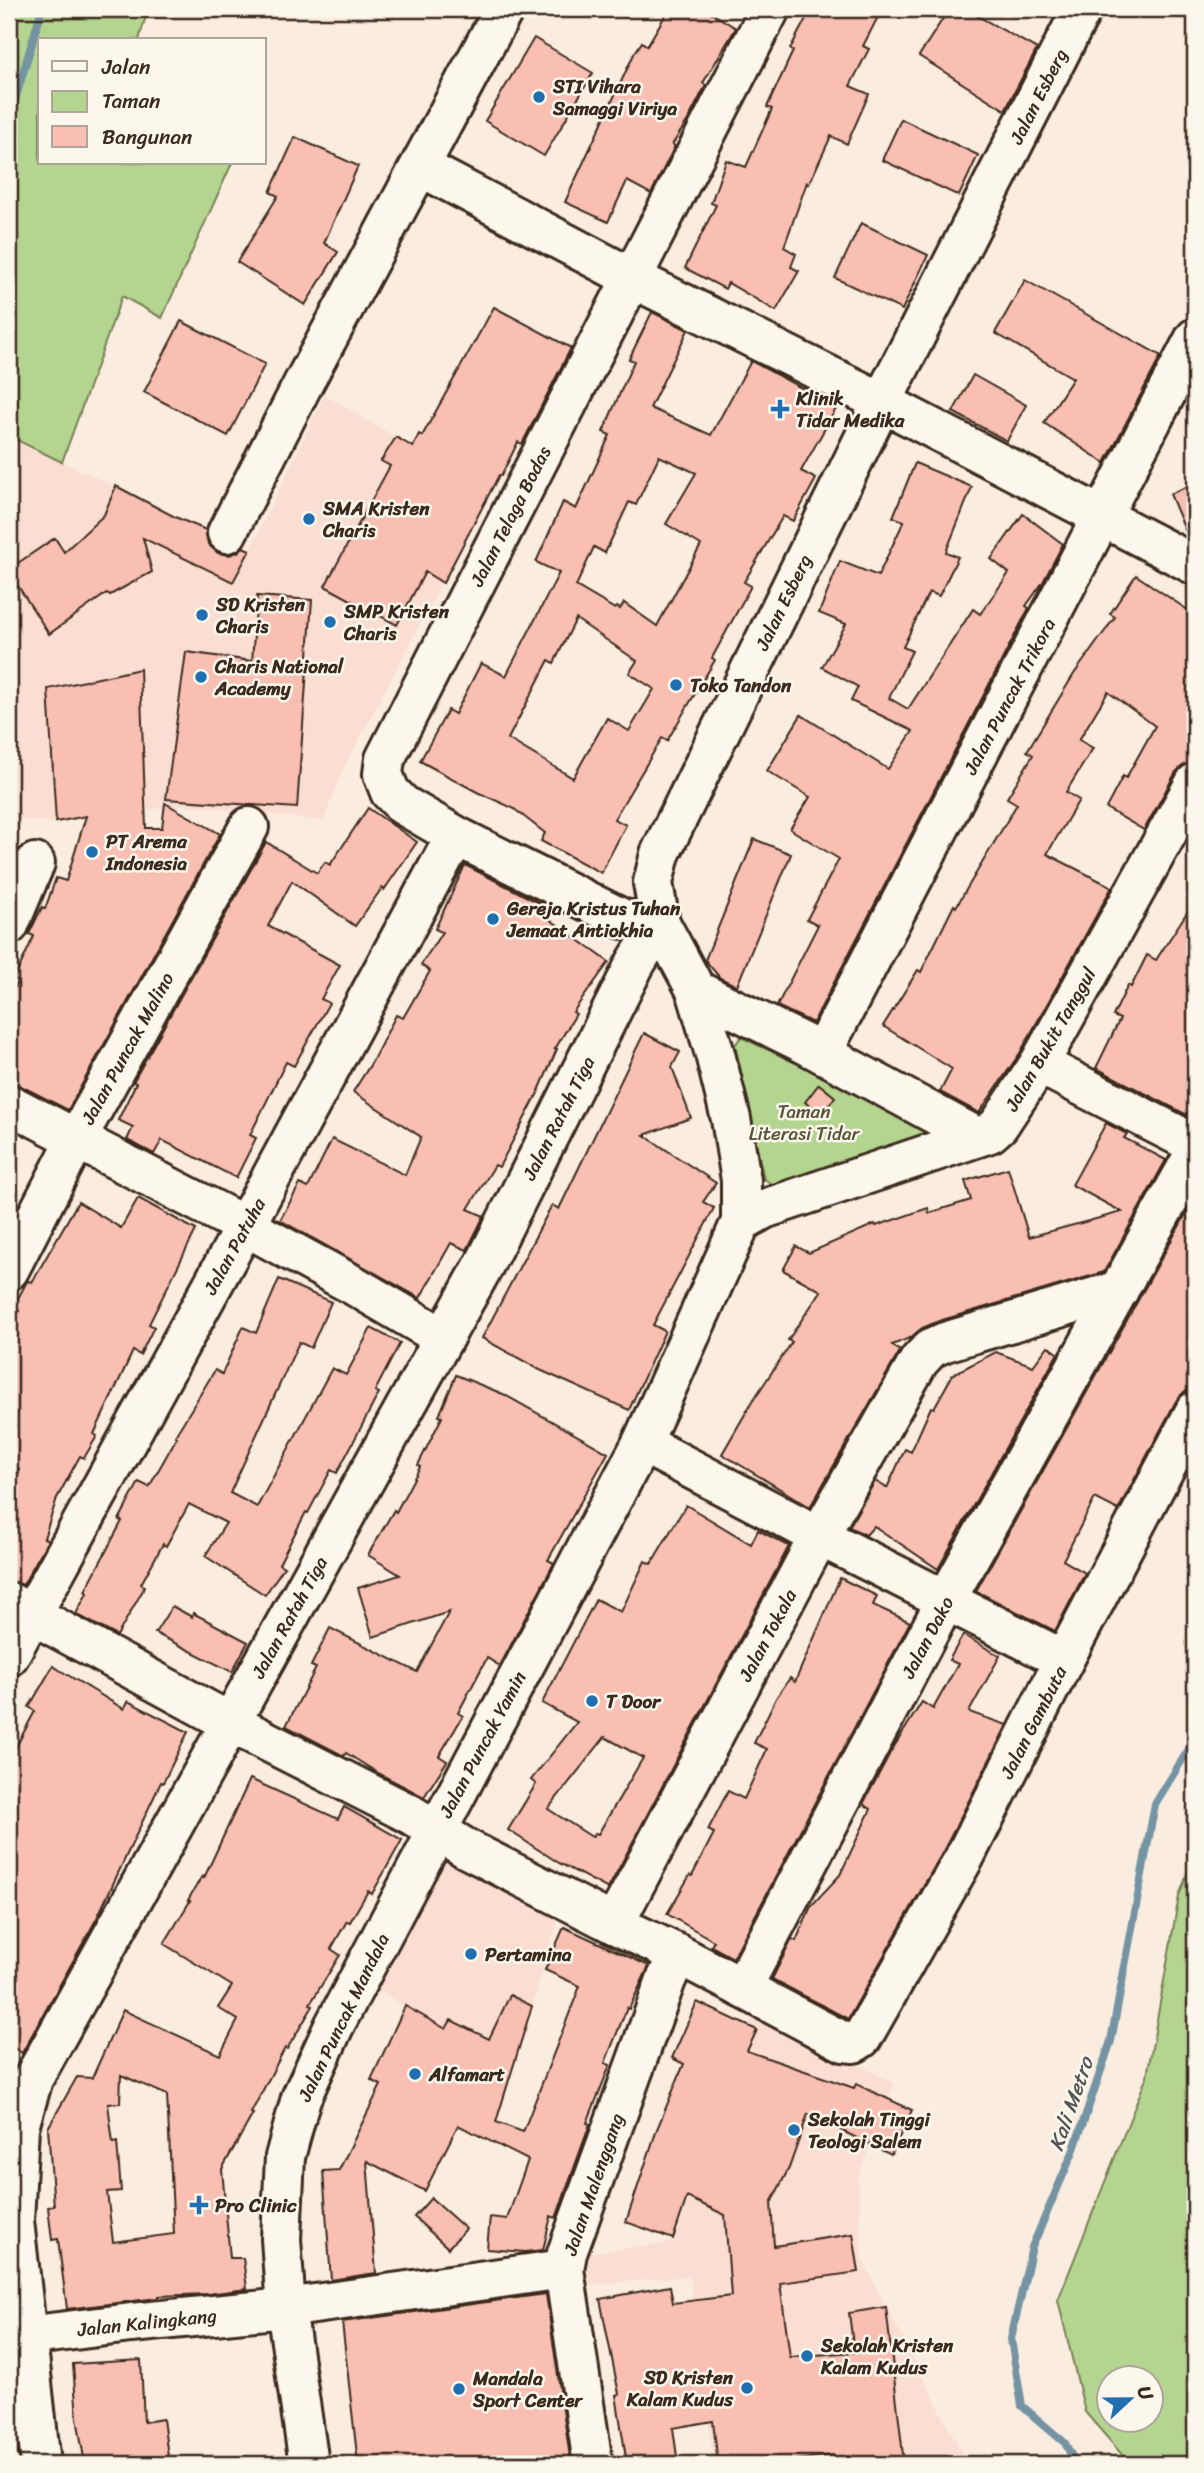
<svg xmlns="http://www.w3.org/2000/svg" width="1204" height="2473" viewBox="0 0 1204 2473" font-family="Sriracha,sans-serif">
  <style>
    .built { fill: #faded2 }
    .green { fill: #b4d58f; stroke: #788056; stroke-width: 2; fill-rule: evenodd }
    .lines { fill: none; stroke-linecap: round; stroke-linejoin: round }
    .stream { stroke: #7494a3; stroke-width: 8 }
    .building { fill: #f9bfb2; stroke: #3b2a1e; stroke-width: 2; fill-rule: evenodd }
    .minor-casing { stroke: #3b2a1e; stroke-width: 44 }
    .major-casing { stroke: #3b2a1e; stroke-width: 44 }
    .minor { stroke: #fbf7ec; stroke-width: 38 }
    .major { stroke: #fbf7ec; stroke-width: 38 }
    .poi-dot { fill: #1f6fb2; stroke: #fbf7ec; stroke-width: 2.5 }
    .labels { text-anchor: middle; stroke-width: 5; stroke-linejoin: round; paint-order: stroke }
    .poi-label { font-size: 19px; font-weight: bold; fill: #3b2a1e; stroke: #fbf7ec; text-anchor: start }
    .street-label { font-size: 19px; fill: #3b2a1e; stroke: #fbf7ec }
    .park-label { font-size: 19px; fill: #59553a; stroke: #fbf7ec }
    .water-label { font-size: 21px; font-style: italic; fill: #535656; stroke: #fbf7ec }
  </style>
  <rect width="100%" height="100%" fill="#fbece0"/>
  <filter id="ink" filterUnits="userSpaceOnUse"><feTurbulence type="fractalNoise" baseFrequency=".0143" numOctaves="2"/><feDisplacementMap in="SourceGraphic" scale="14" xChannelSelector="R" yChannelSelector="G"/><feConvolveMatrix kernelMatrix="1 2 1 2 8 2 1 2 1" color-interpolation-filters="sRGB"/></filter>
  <g filter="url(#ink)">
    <!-- built -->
    <g class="built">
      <path d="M325,395L412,447L419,434L496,480L343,770L323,821L183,805L52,823L9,818V446L12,438L250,550Z"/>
      <path d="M447,1858L559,1918L513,2068L375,1989Z"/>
      <path d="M753,2012L895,2083L858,2177L862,2259L968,2464H714L690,2276L588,2285L584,2253L674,2242Z"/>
    </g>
    <!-- green -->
    <g class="green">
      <path d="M9,9H148L139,40H40V163H232L162,318L122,296L62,462L13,438L9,446Z"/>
      <path d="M741,1037L936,1130L933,1142L772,1184L764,1179L735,1045Z"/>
      <path d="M1195,1853V2464H1130L1085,2412L1058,2300L1147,2076L1179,1896ZM1110,2378H1152V2420H1110Z"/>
    </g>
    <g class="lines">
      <!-- stream -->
      <g class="stream">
        <path d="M9,120L42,9"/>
        <path d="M1076,2464L1065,2443L1022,2406L1011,2339L1032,2247L1073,2152L1111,2041L1155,1804L1195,1739"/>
      </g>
    </g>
    <!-- building -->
    <g class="building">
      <path d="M669,9H705L736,28L703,83L706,85L688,120L672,145L675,146L651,194L627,181L608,222L565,202L634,54L642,42L647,46Z"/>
      <path d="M811,9H882L863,46L869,49L850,86L869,94L847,144L831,136L809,184L807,182L784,247L796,254L791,267L799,271L776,311L728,283L725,289L685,268L716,205L711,203L726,160L746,167L772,109L767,107L793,51L790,49Z"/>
      <path d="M949,9H965L1037,49L1005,110L919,56Z"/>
      <path d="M534,38L593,73L544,156L485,121Z"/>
      <path d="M901,119L978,155L959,196L882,160Z"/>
      <path d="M295,137L358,166L324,243L338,252L305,305L237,262L278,196L270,192Z"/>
      <path d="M861,223L928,255L902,310L835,278Z"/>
      <path d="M1025,280L1161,356L1105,463L1044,423L1073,378L995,333Z"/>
      <path d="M494,307L571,348L522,444L518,442L501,476L499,475L443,583L425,572L397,625L325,586L390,466L381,461L396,437L413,447L419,434L422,436Z"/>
      <path d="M652,312L688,330L650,408L711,435L751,361L837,407L801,471L816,479L793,521L783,516L744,582L751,586L712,658L715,660L667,741L662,738L614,819L626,825L601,873L541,841L545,833L513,808L477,792L420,761L448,710L455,714L481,663L506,676L559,573L536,562L563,502L576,509L610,435L603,432L634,361L629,359ZM659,456L696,473L666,524L701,545L657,626L624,603L620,609L617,607L615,609L576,586L594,547L605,553L629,502L636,505ZM576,619L637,661L629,673L654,689L629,731L607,718L573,778L508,739L549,660L554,663Z"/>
      <path d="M181,321L265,364L228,436L144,392Z"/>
      <path d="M973,375L1026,405L1007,441L953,412Z"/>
      <path d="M915,463L972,487L946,552L958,557L939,596L929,592L903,647L912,651L889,698L908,709L973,609L980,614L1009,573L991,559L1023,514L1063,544L1043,582L1026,606L1029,608L813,1023L777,1006L818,925L807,919L839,859L790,829L810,797L767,771L801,715L888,769L913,731L851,701L858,687L822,667L846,624L819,613L840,561L878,576L904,521L893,517Z"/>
      <path d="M1195,483V540L1188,537L1170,494Z"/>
      <path d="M116,486L175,517L206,530L208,544L218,553L229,555L238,552L243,547L250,550L233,582L143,538L152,572L110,595L107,593L49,634L9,572V569L55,538L64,552L104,515Z"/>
      <path d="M1136,575L1195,615V748L1187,763L1176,772L1144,830L1106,808L1123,776L1126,778L1155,726L1108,692L1079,740L1093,748L1066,792L1079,800L1047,854L1112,887L1020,1053L979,1113L940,1092L952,1069L883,1026L918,970L921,972L954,905L956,907L1017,804L1007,798L1033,755L1027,751L1074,674L1115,617L1110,614Z"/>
      <path d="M257,596L312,600L297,808L166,799L186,652L252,661Z"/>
      <path d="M140,669L146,828H162L165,803L220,834L68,1110L19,1085L9,1082V1001L18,981L14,979L34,936L29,934L42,907L45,909L56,878L66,881L86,816L56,822L48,689Z"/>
      <path d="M368,808L417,842L384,890L382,888L355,926L292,881L268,926L340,965L321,999L329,1003L294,1066L286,1062L250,1135L256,1138L236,1178L162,1140L154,1154L127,1140L133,1127L118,1120L136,1083L133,1082L266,842L317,873L325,862L330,865Z"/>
      <path d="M754,839L791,854L737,986L720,978L705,960Z"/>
      <path d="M465,865L553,910L548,918L609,962L573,1012L576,1014L555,1049H557L538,1093L499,1167L495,1165L468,1209L484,1216L467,1250L451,1243L420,1298L280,1220L300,1184L308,1188L332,1139L405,1175L421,1137L353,1092L372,1062L396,1015L403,1018L430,971L421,965L442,932L435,929Z"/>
      <path d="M1195,900V1104L1189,1116L1096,1068L1120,1019L1113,1016L1128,985L1131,987L1147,955L1156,960Z"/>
      <path d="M644,1033L680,1052L672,1067L691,1118L644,1135L716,1183L703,1202L714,1208L653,1325L665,1331L629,1410L540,1370L482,1338L552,1205L559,1209Z"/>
      <path d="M819,1084L835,1097L821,1115L805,1102Z"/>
      <path d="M1106,1123L1127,1134L1124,1138L1166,1160L1104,1272L939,1321L922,1328L910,1338L892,1345L900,1351L810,1507L722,1454L752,1402L792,1342L788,1340L821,1291L783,1270L796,1246L809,1253L875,1224L876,1226L928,1208L929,1213L971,1200L965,1181L1008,1168L1029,1237L1122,1212L1072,1185Z"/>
      <path d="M138,1198L196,1230L149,1324L154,1327L140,1355L133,1351L94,1434L97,1436L84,1458L80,1456L57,1498L44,1538L48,1540L23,1585L9,1580V1499L20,1470L9,1464V1338L19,1311L13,1308L26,1283L28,1281L32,1282L78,1202L121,1228Z"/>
      <path d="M1195,1198V1389L1184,1392L1176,1401L1118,1510L1095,1498L1063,1560L1085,1573L1055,1631L976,1591Z"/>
      <path d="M279,1279L331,1302L311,1348L299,1342L230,1493L257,1507L332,1368L346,1375L371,1328L400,1343L375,1391L379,1393L337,1473L331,1470L308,1513L306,1512L279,1564L284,1567L265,1595L205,1556L226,1523L189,1504L166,1546L163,1544L141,1584L144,1586L143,1590L117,1636L76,1614L87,1593L85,1591L122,1521L119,1520L139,1482L149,1487L177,1437L175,1436L215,1370L222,1374L243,1327L256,1333Z"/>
      <path d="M1048,1346L1058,1353L938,1569L874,1526L866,1535L849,1527L875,1481L887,1488L905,1449L911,1452L931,1407L934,1408L953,1374L996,1352L1033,1366Z"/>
      <path d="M456,1375L503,1394L608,1453L548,1560L554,1563L500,1666L487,1658L458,1713L463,1716L439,1756L447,1761L424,1797L378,1773L346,1753L344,1756L286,1726L316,1668L311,1666L330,1628L417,1672L449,1612L373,1637L358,1588L400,1575L368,1555L394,1510L396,1512L420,1467L418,1465L442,1417L439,1416Z"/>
      <path d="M686,1505L751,1544L758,1530L789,1546L608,1889L559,1863L508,1830L536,1784L531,1780L577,1722L542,1703L596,1599L621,1612L645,1561L651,1564ZM605,1737L643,1758L598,1834L595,1833L592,1837L548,1809Z"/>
      <path d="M840,1578L877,1596L873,1605L910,1622L733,1958L711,1946L714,1941L667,1914L690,1875L692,1876L714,1833L708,1830L728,1791L744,1799L767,1749L754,1743L776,1698L790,1678L795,1682Z"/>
      <path d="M172,1606L192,1617L193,1613L248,1642L232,1672L155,1633Z"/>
      <path d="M963,1635L1000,1656L969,1712L1007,1725L945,1848L848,2019L772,1979L792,1939L796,1941L811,1906L840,1875L871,1809L863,1804L890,1753L922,1702L933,1709L958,1664L949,1660Z"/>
      <path d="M53,1666L124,1709L128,1701L188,1732L163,1783L161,1782L97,1918L22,2053L9,2045V1760L35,1711L29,1707Z"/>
      <path d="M250,1779L338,1819L344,1807L402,1840L372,1894L368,1891L350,1922L347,1921L331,1949L340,1955L310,2004L313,2006L287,2049L285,2048L251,2113L253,2114L222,2169L230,2258H243L247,2289L208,2294L158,2296V2298L67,2309L58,2239L52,2240L48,2207L54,2206L48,2128L77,2077L92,2078L123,2010L220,2055L238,2020L218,2008L232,1986L164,1944L190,1901L188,1900L202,1876L204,1878ZM121,2075L167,2095L174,2234L113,2242L107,2192L121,2191L117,2142L113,2143L108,2104L120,2103Z"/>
      <path d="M564,1927L649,1966L629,2009L627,2008L605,2063L610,2065L587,2123L590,2124L556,2218L551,2216L543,2250L525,2252L487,2249L490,2217L507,2219L528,2160L458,2125L425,2191L367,2161L376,2273L331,2280L323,2171L339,2170L381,2085L371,2080L405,2006L446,2029L451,2020L489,2039L510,1995L532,2006L496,2122L523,2132L580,1986L545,1970Z"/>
      <path d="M697,2002L757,2030L747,2051L854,2088L856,2084L912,2110L891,2155L808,2114L789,2168L771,2203L774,2246L853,2234L859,2272L780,2283L790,2357L854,2352L849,2313L886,2307L904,2464H835L833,2455L765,2464H718L713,2421L673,2428L678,2464H627L616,2395L619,2394L600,2299L670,2286L673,2303L731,2296L725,2215L687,2197L673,2239L626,2222L657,2129L684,2064L672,2058Z"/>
      <path d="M431,2198L466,2229L448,2248L414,2217Z"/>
      <path d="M546,2294L571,2464H358L342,2322Z"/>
      <path d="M141,2360L144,2422L163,2419L169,2464H85L77,2418L73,2364Z"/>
    </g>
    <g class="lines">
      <!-- minor casing -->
      <g class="minor-casing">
        <g id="minor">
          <path d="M421,167L632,278L882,402L1195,565"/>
          <path d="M227,533L303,384L504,9"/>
          <path d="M9,925L35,863"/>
          <path d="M696,990L805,1044L977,1137"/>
          <path d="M822,1053L1195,338"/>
          <path d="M1039,1064L1195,1144"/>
          <path d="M9,1104L245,1226L355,1286L442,1337"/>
          <path d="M741,1222L764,1209L990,1133L999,1125L1039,1064L1195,783"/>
          <path d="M9,1270L76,1140L249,827"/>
          <path d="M642,1443L819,1536L1064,1660"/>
          <path d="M9,1602L231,1723L410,1814L467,1849L614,1924L819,1536L919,1361L931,1348L945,1342L1119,1290"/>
          <path d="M9,1656L245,1226L445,855L458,837"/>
          <path d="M614,1924L678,1954L844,2042L854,2043L862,2038L964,1858L1064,1660L1195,1411"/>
          <path d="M742,1988L946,1600L1195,1153"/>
          <path d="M9,2338L131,2323L286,2308L564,2269"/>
          <path d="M41,2464L14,2221L19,2127L33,2079L483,1267L635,964L660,923L623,919L458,837L403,805L390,792L383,774L385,759L770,9"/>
          <path d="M593,2464L564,2269L567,2253L666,1980L678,1954"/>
        </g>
      </g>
      <!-- major casing -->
      <g class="major-casing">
        <path id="major" d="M309,2464L286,2308L281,2239L285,2157L301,2098L334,2026L642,1443L741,1222V1180L731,1119L715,1054L696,990L660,923L653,883L660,854L882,402L1082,9"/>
      </g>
      <!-- minor -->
      <use href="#minor" class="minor"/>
      <!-- major -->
      <use href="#major" class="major"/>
    </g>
  </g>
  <!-- markers -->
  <g class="poi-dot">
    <circle cx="539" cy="97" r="7"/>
    <path d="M776.5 398.5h7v7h7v7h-7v7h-7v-7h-7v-7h7z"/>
    <circle cx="309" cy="519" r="7"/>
    <circle cx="202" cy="615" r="7"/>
    <circle cx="330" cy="622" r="7"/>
    <circle cx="201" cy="677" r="7"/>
    <circle cx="676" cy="685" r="7"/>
    <circle cx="92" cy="852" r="7"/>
    <circle cx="493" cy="919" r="7"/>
    <circle cx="592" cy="1701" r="7"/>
    <circle cx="471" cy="1954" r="7"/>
    <circle cx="415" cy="2074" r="7"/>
    <circle cx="794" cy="2130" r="7"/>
    <path d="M195.5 2194.5h7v7h7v7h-7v7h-7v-7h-7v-7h7z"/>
    <circle cx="807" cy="2356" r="7"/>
    <circle cx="747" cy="2388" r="7"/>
    <circle cx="459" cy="2389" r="7"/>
  </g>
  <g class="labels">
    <!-- poi labels -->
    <g class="poi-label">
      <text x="553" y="93">STI Vihara<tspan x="553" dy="22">Samaggi Viriya</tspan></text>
      <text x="796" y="405">Klinik<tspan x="796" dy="22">Tidar Medika</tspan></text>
      <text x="323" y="515">SMA Kristen<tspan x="323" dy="22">Charis</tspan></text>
      <text x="216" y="611">SD Kristen<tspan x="216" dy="22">Charis</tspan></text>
      <text x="344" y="618">SMP Kristen<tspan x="344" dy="22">Charis</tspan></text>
      <text x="215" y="673">Charis National<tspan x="215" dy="22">Academy</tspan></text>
      <text x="690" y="692">Toko Tandon</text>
      <text x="106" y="848">PT Arema<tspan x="106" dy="22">Indonesia</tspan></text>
      <text x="507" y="915">Gereja Kristus Tuhan<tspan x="507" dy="22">Jemaat Antiokhia</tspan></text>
      <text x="606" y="1708">T Door</text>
      <text x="485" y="1961">Pertamina</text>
      <text x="429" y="2081">Alfamart</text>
      <text x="808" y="2126">Sekolah Tinggi<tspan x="808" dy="22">Teologi Salem</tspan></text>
      <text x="215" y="2212">Pro Clinic</text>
      <text x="821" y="2352">Sekolah Kristen<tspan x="821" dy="22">Kalam Kudus</tspan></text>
      <text x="733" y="2384" text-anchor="end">SD Kristen<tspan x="733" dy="22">Kalam Kudus</tspan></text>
      <text x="473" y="2385">Mandala<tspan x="473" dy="22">Sport Center</tspan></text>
    </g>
    <!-- street labels -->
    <g class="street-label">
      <text transform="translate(1038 96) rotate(-63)" y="7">Jalan Esberg</text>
      <text transform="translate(510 516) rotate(-63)" y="7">Jalan Telaga Bodas</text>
      <text transform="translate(783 602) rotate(-64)" y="7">Jalan Esberg</text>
      <text transform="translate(1009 696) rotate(-62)" y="7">Jalan Puncak Trikora</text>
      <text transform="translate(1050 1039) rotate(-60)" y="7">Jalan Bukit Tanggul</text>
      <text transform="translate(127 1048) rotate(-61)" y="7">Jalan Puncak Malino</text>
      <text transform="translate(558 1118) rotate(-63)" y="7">Jalan Ratah Tiga</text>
      <text transform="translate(234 1246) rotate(-61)" y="7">Jalan Patuha</text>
      <text transform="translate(289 1617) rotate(-61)" y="7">Jalan Ratah Tiga</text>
      <text transform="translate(767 1635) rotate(-62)" y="7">Jalan Tokala</text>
      <text transform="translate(927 1637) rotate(-62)" y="7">Jalan Dako</text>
      <text transform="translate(1033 1722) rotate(-63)" y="7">Jalan Gambuta</text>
      <text transform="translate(482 1744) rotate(-62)" y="7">Jalan Puncak Yamin</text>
      <text transform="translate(343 2017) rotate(-64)" y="7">Jalan Puncak Mandala</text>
      <text transform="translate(593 2184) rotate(-71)" y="7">Jalan Malenggang</text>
      <text transform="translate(147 2322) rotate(-6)" y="7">Jalan Kalingkang</text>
    </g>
    <!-- park labels -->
    <g class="park-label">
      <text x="804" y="1118">Taman<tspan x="804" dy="22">Literasi Tidar</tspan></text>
    </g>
    <!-- water labels -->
    <g class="water-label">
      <text transform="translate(1071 2104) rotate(-71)" y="7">Kali Metro</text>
    </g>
  </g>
  <!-- margin -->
  <rect width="1204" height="2473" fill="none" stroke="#fbf7ec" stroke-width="35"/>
  <rect x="18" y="18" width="1169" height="2438" fill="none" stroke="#3b2a1e" stroke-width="2.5" filter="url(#ink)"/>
  <!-- legend -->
  <rect x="38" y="38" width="228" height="126" fill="#fbf7ec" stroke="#aea59a" stroke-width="2"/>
  <rect x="52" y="61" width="35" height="10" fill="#fbf7ec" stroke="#aea59a" stroke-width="2"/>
  <text x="102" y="74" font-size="21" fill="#3b2a1e">Jalan</text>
  <rect x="52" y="91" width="35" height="21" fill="#b4d58f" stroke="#aea59a" stroke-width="2"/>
  <text x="102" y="108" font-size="21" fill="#3b2a1e">Taman</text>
  <rect x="52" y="126" width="35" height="21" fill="#f9bfb2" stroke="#aea59a" stroke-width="2"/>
  <text x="102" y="144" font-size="21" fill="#3b2a1e">Bangunan</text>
  <!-- north arrow -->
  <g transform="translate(1130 2399) rotate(68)"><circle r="33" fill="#fbf7ec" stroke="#aea59a" stroke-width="2"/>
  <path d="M0-5L12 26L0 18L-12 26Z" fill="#1f6fb2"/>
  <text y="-10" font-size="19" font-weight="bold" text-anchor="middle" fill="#3b2a1e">U</text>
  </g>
</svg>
